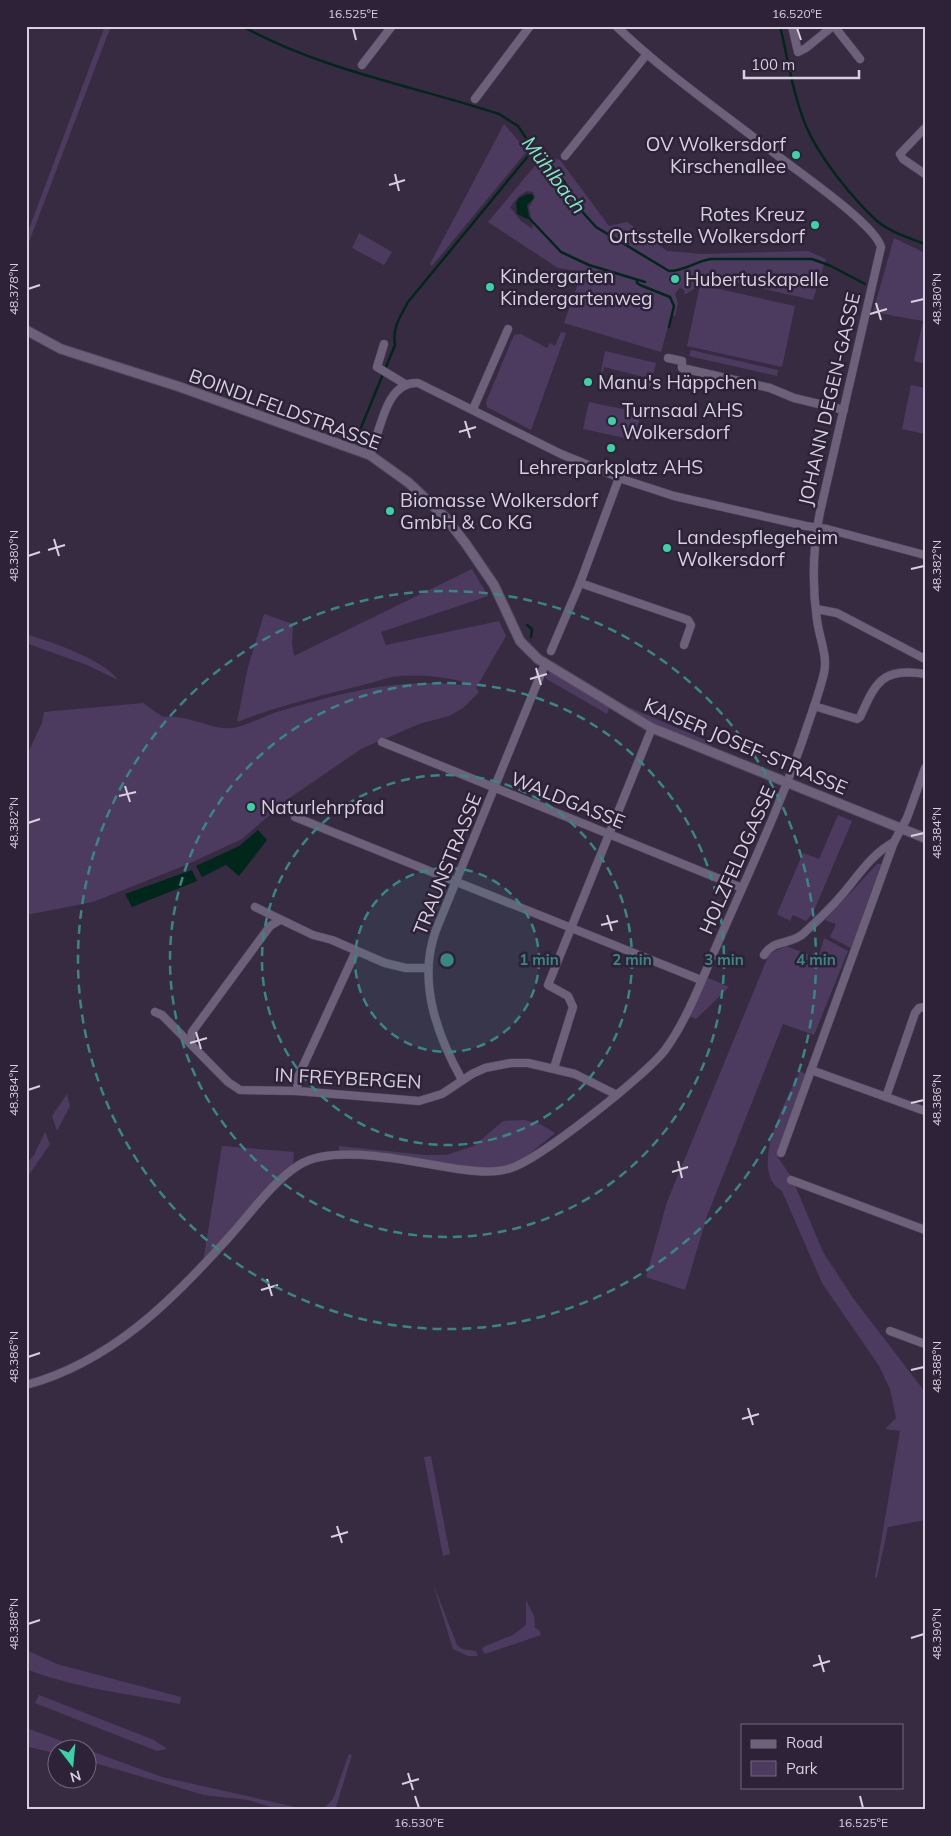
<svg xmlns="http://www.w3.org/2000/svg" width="951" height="1836" viewBox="0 0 951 1836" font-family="Mulish,sans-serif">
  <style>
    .green { fill: #4d3b5f; fill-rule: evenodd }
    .water { fill: #00271a }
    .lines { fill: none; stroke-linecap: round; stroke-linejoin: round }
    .stream { stroke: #00271a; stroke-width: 2.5 }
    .minor-casing { stroke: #52485c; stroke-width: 9 }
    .tertiary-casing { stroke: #52485c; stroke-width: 11 }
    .minor { stroke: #6c607a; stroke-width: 8 }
    .tertiary { stroke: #6c607a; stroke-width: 9 }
    .ticks { fill: none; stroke: #d7d0df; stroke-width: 2 }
    .ring { fill: none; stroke: #378885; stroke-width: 2.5; stroke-dasharray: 9 6 }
    .poi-dot { fill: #39d4a5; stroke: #2d2238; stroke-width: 2 }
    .labels { text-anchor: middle; stroke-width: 5; stroke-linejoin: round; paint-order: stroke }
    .poi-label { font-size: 19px; fill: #d7d0df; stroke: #2d2238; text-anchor: start }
    .street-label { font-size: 19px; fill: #d7d0df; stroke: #2d2238 }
    .water-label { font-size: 20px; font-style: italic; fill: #7ce9c1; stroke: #2d2238 }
    .centre { fill: #378885; stroke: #2d2238; stroke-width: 2.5 }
    .ring-label { font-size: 15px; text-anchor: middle; font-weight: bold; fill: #378885; stroke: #2d2238; stroke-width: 5; stroke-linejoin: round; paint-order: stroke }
    .neatline { fill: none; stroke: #d7d0df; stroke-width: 2 }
    .ticks-label { font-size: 12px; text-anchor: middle; fill: #d7d0df }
  </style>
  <rect width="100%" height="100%" fill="#372b42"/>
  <!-- green -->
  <g class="green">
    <path d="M105,26H111L26,250V237Z"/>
    <path d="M504,124L527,151L432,266L430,264Z"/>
    <path d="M544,155L560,160L609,226L627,222L667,251L702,254L808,251L826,259L813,300L712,277L701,285L795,306L782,367L687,346L700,285L684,295L685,291L680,287L675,294L678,303L675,316L671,315L661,352L564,323L582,272L558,268L488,222ZM527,191L533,192L535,197L529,207L533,229L521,221L510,207L519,196Z"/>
    <path d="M359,233L392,252L384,265L352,248Z"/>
    <path d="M894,238L925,253V364L914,361L923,321L873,312Z"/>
    <path d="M561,332L566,333L531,430L487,407L486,402L514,335L521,334L547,348L550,343L555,346Z"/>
    <path d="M691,350L778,370L777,376L689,356Z"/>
    <path d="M605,351L656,363L650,387L642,386L644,377L604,367L603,373L601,372Z"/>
    <path d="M911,385L925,388V434L902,429Z"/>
    <path d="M589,402L641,413L634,440L583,429Z"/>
    <path d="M472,569L488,596L381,632L386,645L499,621L506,636L476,688L479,692L463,708L449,716L419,724L361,749L288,799L242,839L186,865L93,902L26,915V757L42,723L44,712L143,703L163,717C189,714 213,731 234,728C249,725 263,716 277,712C338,694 398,677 462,685L461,681C439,676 415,674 392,677C340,692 287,702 237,722L248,667L264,614L293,624L292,643L294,656Z"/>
    <path d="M26,634C51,642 103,659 118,680L87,665L26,643Z"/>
    <path d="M550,672L609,708L607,714L545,678Z"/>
    <path d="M631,708L712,743L710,747L656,726L629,710Z"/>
    <path d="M838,815L852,821L813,913L806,921L793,915L790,921L777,914L803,853L819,859Z"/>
    <path d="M877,864H881L851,948L830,937L836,924L825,920Z"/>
    <path d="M824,938L848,951L814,1035L783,1024L707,1216L685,1290L646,1277L667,1202L769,954L786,946L812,956L813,953L819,956Z"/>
    <path d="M706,977L729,987L696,1019L688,1016Z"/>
    <path d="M800,1071L805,1074L777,1156L792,1178L823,1252L853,1298L925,1392V1520L888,1527L877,1578L875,1577L900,1431L885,1429L896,1418L890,1389L879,1366L822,1283L782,1191C746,1170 788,1097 800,1071Z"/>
    <path d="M67,1094L70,1106L57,1131L52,1116Z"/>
    <path d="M524,1120L540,1124L555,1133L522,1160L505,1167L493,1168L477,1169L339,1151V1146L425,1155H446L474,1146L503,1121Z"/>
    <path d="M45,1132L50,1144L26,1179V1165L34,1155Z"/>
    <path d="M222,1146L294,1152L293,1166L203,1262Z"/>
    <path d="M431,1456L450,1554L443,1556L424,1457Z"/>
    <path d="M432,1581L457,1645L462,1649L476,1651L478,1656H468L453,1649Z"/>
    <path d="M526,1600L534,1616L535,1628L539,1630L541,1635L485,1654L482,1649L485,1646L513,1635L526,1625Z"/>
    <path d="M26,1650L57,1664L181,1697L180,1704C130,1694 74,1688 26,1669Z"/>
    <path d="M39,1695L154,1740L167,1749L157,1751L35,1703Z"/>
    <path d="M29,1729L81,1748H83H58L57,1754L26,1746Z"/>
    <path d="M88,1750L162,1777L309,1810H281L248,1800L204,1795L88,1761Z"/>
    <path d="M349,1754L352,1755L335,1810H323L333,1799Z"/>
  </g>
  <!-- water -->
  <g class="water">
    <path d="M527,194H532L534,198L527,205L529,217L527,219L517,214L516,203L519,198Z"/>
    <path d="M258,830L267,840L239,876L226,865L202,877L196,866L239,846Z"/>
    <path d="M192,870L197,881L132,907L125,894Z"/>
  </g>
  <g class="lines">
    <!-- stream -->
    <g class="stream">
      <path d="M242,26C321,70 414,86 499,114L518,126L534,150L553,167L564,181L578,207L596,227L669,271C685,271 696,261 711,259H812L831,266L865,284"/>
      <path d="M780,26C788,59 793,95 806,126C819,157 852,198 877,221C890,232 909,238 925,244"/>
      <path d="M529,218L561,252L589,265L645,282"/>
      <path d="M637,280V283L640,285L670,297L674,306L669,327"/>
      <path d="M368,442L360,435V430L395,345C392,328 400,317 408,302L533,150"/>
      <path d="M527,625L532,629L531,637"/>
    </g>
    <!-- minor casing -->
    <g class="minor-casing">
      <g id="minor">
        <path d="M792,26L798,52L806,48L833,26"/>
        <path d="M834,26L860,59"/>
        <path d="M362,65L392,26"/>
        <path d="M475,99L530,26"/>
        <path d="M925,128L900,154L903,159L925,174"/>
        <path d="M565,156L647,54"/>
        <path d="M384,344L377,367L405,384"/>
        <path d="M668,358L682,361V368L770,388L794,398L844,410"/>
        <path d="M473,409L508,329"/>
        <path d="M370,455C381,431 385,381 418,383L561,454L625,480L674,496L806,526L827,529L925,555"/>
        <path d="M580,583L688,620L691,625L684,645"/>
        <path d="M816,609L837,613L925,659"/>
        <path d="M551,651L580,583L619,478"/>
        <path d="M814,706L857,719L860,717C876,682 882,667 925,674"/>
        <path d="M382,742L742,888"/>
        <path d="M295,817L701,980"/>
        <path d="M255,907L313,935L332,940L385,963L406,968H427"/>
        <path d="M764,955C773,939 792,945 804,933C816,922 829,910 840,897C856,879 871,854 894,842"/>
        <path d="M155,1012L162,1015L228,1082L240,1090L297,1091L419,1101L442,1094L472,1074L485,1068L511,1063H528L575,1074L615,1094"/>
        <path d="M191,1042L192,1032L270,926L280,920"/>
        <path d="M554,1068L573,1007L568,996L548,985L652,728"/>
        <path d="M811,1070L925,1111"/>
        <path d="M462,1080C437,1035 417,981 436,930L545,664"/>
        <path d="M297,1091L298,1077L356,951"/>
        <path d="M886,1097L915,1013L919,1008L925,1007"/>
        <path d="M781,1153L894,842L907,818L925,768"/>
        <path d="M791,1180L925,1230"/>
        <path d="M890,1331L925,1344"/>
        <path d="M26,1385C111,1362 172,1301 229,1237C251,1213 272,1182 299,1165C336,1142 416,1163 458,1169C475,1171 494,1174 511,1168C540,1159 646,1075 665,1050C690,1016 706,968 724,929C754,861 785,795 808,724C814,707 820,690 824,673C828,656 819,637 817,620C812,585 813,547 820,512L881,247C875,225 803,175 782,159C727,116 667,75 616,26"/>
      </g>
    </g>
    <!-- tertiary casing -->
    <g class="tertiary-casing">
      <path id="tertiary" d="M26,330L61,349L180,387L370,455L409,483L446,518L466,544L494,585L520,641L538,659L652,728L925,838"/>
    </g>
    <!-- minor -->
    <use href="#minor" class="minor"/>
    <!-- tertiary -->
    <use href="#tertiary" class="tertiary"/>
  </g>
  <!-- ticks -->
  <path class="ticks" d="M353,28L356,40M797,28L801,40M395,174L399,191M389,185L405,180M28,289L40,285M911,302L924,299M876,303L881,320M870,314L887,309M465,421L470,438M459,432L476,427M54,539L59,556M48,550L65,545M28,556L40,552M911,569L924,566M536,668L541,685M530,679L547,674M125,786L130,802M119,796L136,792M28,823L40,819M911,836L924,833M607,915L612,931M601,925L618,921M196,1032L201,1049M190,1043L207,1038M28,1090L40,1086M911,1103L924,1100M678,1161L682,1178M672,1172L688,1167M267,1279L272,1296M261,1290L278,1285M28,1357L40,1353M911,1370L924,1367M748,1408L753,1425M742,1419L759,1414M337,1526L342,1543M331,1537L348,1532M28,1624L40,1620M911,1638L924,1634M819,1655L824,1672M813,1666L830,1661M408,1773L413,1790M402,1784L419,1779M415,1796L419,1808M860,1796L863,1808"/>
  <!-- distance rings -->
  <circle cx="447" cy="960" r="92" fill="#378885" fill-opacity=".12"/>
  <g class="ring">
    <circle cx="447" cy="960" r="92"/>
    <circle cx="447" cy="960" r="185"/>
    <circle cx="447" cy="960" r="277"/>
    <circle cx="447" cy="960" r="369"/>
  </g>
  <!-- markers -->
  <g class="poi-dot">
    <circle cx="796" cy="155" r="5"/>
    <circle cx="815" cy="225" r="5"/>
    <circle cx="675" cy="279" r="5"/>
    <circle cx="490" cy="287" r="5"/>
    <circle cx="588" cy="382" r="5"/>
    <circle cx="612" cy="421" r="5"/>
    <circle cx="611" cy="448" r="5"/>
    <circle cx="390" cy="511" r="5"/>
    <circle cx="667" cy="548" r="5"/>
    <circle cx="251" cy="807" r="5"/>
  </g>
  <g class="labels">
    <!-- poi labels -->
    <g class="poi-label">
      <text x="786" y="151" text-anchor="end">OV Wolkersdorf<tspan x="786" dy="22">Kirschenallee</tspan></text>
      <text x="805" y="221" text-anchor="end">Rotes Kreuz<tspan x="805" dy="22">Ortsstelle Wolkersdorf</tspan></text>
      <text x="500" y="283">Kindergarten<tspan x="500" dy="22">Kindergartenweg</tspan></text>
      <text x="685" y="286">Hubertuskapelle</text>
      <text x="598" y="389">Manu's Häppchen</text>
      <text x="622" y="417">Turnsaal AHS<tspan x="622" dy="22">Wolkersdorf</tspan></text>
      <text x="611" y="474" text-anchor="middle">Lehrerparkplatz AHS</text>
      <text x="400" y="507">Biomasse Wolkersdorf<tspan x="400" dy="22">GmbH &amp; Co KG</tspan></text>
      <text x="677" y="544">Landespflegeheim<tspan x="677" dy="22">Wolkersdorf</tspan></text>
      <text x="261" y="814">Naturlehrpfad</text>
    </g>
    <!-- street labels -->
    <g class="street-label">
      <text transform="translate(829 399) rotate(-77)" y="7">JOHANN DEGEN-GASSE</text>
      <text transform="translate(285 409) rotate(20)" y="7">BOINDLFELDSTRASSE</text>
      <text transform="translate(746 746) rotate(23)" y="7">KAISER JOSEF-STRASSE</text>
      <text transform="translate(568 800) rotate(22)" y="7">WALDGASSE</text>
      <text transform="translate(737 860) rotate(-66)" y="7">HOLZFELDGASSE</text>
      <text transform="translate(447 864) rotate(-68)" y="7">TRAUNSTRASSE</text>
      <text transform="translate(348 1078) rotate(3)" y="7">IN FREYBERGEN</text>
    </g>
    <!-- water labels -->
    <g class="water-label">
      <text transform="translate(554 175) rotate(53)" y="7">Mühlbach</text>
    </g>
  </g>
  <circle cx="447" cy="960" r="8" class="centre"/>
  <g class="ring-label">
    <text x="539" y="965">1 min</text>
    <text x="632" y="965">2 min</text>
    <text x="724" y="965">3 min</text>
    <text x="816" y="965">4 min</text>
  </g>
  <!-- border -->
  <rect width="951" height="1836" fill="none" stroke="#2d2238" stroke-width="55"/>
  <!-- legend -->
  <rect x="741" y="1724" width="162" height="65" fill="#2d2238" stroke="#71687b"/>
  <rect x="751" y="1740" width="25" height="8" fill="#6c607a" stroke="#71687b"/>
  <text x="786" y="1748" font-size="15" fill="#d7d0df">Road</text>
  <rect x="751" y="1761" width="25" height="15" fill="#4d3b5f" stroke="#71687b"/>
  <text x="786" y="1774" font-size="15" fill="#d7d0df">Park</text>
  <!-- north arrow -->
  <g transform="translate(72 1764) rotate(164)"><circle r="24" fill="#2d2238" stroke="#71687b"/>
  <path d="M0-4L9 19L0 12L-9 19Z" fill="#39d4a5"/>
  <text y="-8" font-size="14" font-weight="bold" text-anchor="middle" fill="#d7d0df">N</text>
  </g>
  <!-- scale -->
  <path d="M744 70v8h115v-8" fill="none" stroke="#d7d0df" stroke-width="2.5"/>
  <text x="751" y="70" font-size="15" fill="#d7d0df" stroke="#2d2238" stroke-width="4" paint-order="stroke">100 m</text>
  <rect x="28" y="28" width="896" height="1780" class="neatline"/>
  <g class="ticks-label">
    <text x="353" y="18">16.525°E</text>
    <text x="797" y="18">16.520°E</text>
    <text transform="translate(14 289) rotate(-90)" y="4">48.378°N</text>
    <text transform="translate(937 299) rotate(-90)" y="4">48.380°N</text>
    <text transform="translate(14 556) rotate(-90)" y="4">48.380°N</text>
    <text transform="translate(937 566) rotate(-90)" y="4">48.382°N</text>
    <text transform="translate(14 823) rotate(-90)" y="4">48.382°N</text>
    <text transform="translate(937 833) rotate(-90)" y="4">48.384°N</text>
    <text transform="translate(14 1090) rotate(-90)" y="4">48.384°N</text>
    <text transform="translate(937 1100) rotate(-90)" y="4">48.386°N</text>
    <text transform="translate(14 1357) rotate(-90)" y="4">48.386°N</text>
    <text transform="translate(937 1367) rotate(-90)" y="4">48.388°N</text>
    <text transform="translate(14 1624) rotate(-90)" y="4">48.388°N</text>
    <text transform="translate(937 1634) rotate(-90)" y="4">48.390°N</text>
    <text x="419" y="1827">16.530°E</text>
    <text x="863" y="1827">16.525°E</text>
  </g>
</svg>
